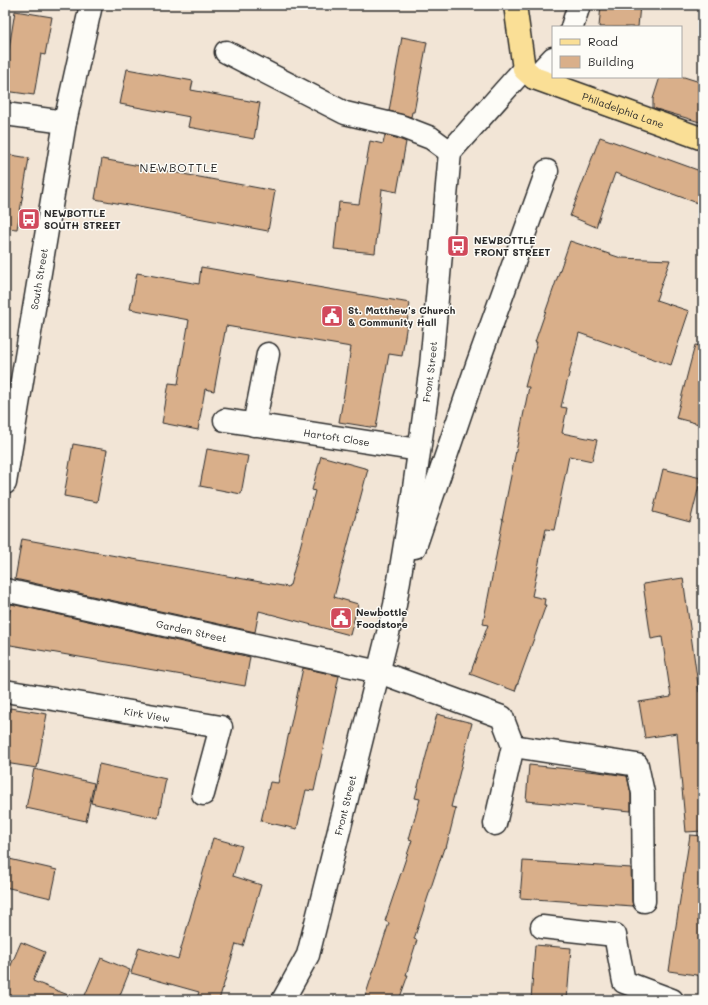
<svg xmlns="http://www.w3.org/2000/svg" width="708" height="1005" viewBox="0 0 708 1005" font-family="Mali,sans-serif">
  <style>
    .building { fill: #d9af8a; stroke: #2b2b2b }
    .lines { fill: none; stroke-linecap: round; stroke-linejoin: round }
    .minor-casing { stroke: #2b2b2b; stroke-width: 25 }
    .major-casing { stroke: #2b2b2b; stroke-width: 25 }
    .minor { stroke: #fdfcf7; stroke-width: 22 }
    .major { stroke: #fadf96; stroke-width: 22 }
    .labels { text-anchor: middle; stroke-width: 3; stroke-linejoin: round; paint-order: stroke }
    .street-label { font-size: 10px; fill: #2b2b2b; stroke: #fdfcf7 }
    .poi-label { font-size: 10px; font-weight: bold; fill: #2b2b2b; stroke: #fdfcf7; text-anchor: start }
    .quarter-label { font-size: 12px; letter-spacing: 1px; fill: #2b2b2b; stroke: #fdfcf7 }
  </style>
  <rect width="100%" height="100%" fill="#f2e5d6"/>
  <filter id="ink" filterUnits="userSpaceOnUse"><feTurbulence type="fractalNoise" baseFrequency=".025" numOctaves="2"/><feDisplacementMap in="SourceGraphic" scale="8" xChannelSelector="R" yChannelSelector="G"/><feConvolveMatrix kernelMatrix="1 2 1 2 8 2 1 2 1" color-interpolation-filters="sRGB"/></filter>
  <g filter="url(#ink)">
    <!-- building -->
    <g class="building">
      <path d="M601,5H640L638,27H599Z"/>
      <path d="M15,11L52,17L45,55L41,54L34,95L5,91V74Z"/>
      <path d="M402,37L427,42L414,112H412L411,117L389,111Z"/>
      <path d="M127,69L193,81L191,90L260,103L254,139L188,127L190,117L120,104Z"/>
      <path d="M660,77H684L703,83V123L653,108V99Z"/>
      <path d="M385,135L396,138L406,142L397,192L382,189L375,253L334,249L339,202L359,204L370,141L383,144Z"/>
      <path d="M600,137L645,153V151L703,172V205L615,173L596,227L570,216Z"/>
      <path d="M5,154L29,158L17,229L5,228Z"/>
      <path d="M102,159L275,191L268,231L95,199Z"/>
      <path d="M570,241L621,258L670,260L656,300L689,311L671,365L579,333L561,407L567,408L562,433L597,440L592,461L569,456L554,530L546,529L532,596L545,599L544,605H546L515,691L470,674L488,625L483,624L503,520H502L529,387H525L537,342H535Z"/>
      <path d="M201,267L410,303L402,356L389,354L376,428L339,422L345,388L351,347L226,326L214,391L205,389L198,430L162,423L169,383L178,384L189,320L130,309L137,273L199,284Z"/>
      <path d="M695,345L703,346V425L676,418Z"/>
      <path d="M73,444L107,450L97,502L64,496Z"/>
      <path d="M207,449L248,456L241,494L200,486Z"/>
      <path d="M321,456L368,469L334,597L358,604L350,635L259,611L255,632L15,579L22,539L288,587L289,585H290L315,491L312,490Z"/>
      <path d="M663,469L701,478L690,522L653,512Z"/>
      <path d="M683,578L699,692H703V831L686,832L677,733L645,738L639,702L671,697L662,637L651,639L643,584Z"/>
      <path d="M11,604L250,657L245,686L5,644V634Z"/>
      <path d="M303,668L339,676L314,791L306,790L297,829L261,821L270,782L278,783Z"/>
      <path d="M10,708L47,714L37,768L5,763V736Z"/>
      <path d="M437,714L472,723L451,807L456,808L446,848H444L414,939L417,940L406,975H408L399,1000H364L389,923L385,921L412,840L409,839L420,799L415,798Z"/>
      <path d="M99,764L166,779L158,818L91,803Z"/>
      <path d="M529,765L598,772L627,776L631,794V811L526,801Z"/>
      <path d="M34,769L94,783L86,821L26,808Z"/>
      <path d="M690,835L703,836V976L669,971Z"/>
      <path d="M213,838L242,846L233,876L261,885L243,946L236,944L219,1000H196L199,992L131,973L139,947L178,959Z"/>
      <path d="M5,858L57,870L51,898L5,887Z"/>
      <path d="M523,861L631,868L632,901L633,906L520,898Z"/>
      <path d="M21,942L45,952L33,981L78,999V1000H5V979Z"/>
      <path d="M535,945L571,948L567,1000H531Z"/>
      <path d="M101,958L130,970L118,1000H83Z"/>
    </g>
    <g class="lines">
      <!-- minor casing -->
      <g class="minor-casing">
        <g id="minor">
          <path d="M572,27L579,5"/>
          <path d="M226,52L345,113L400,126L431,138L450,152"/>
          <path d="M534,78L553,58"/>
          <path d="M5,114L65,122"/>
          <path id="s1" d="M225,420L419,450"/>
          <path d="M254,425L268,354"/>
          <path id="s2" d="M5,483L65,122L91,5"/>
          <path d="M415,547L477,365L547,171"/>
          <path id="s3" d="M5,590L379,672L502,717L513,746L495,824"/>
          <path id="s4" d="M5,691L221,727L203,794"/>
          <path d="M513,746L637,765L643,793L644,901"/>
          <path d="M542,927L615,935L624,982L672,1000"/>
          <path id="s5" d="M283,1000L308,955L395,605L413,495L431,366L450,152L524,69"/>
        </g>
      </g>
      <!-- major casing -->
      <g class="major-casing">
        <g id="major">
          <path id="s6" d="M515,5L524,69L534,78L703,139"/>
        </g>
      </g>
      <!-- minor -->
      <use href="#minor" class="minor"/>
      <!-- major -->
      <use href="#major" class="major"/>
    </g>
  </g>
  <!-- icons -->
  <defs>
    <g id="bus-square" transform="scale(1.15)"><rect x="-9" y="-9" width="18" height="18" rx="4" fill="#d1495b" stroke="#fdfcf7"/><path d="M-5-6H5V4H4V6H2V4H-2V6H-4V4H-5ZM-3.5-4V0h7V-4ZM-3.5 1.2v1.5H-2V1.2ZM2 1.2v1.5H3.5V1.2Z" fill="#fff"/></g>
    <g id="civic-square" transform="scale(1.15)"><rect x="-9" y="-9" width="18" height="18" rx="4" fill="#d1495b" stroke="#fdfcf7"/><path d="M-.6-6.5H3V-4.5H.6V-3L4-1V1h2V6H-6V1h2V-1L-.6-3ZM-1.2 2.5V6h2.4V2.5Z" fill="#fff"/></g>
  </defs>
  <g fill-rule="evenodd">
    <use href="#bus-square" x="29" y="219"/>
    <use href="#bus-square" x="458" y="246"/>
    <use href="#civic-square" x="332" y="316"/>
    <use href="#civic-square" x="341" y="618"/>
  </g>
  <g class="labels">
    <!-- street labels -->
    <g class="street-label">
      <text dy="4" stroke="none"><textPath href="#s6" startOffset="173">Philadelphia Lane</textPath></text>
      <text dy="4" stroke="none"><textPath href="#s2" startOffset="207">South Street</textPath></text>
      <text dy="4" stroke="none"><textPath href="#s5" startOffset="648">Front Street</textPath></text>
      <text dy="4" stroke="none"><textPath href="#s1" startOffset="113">Hartoft Close</textPath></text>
      <text dy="4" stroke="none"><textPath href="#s3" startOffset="191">Garden Street</textPath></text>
      <text dy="4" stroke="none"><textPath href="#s4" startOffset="144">Kirk View</textPath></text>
      <text dy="4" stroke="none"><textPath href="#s5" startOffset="206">Front Street</textPath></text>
    </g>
    <!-- poi labels -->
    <g class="poi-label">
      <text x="44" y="217">NEWBOTTLE<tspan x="44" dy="12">SOUTH STREET</tspan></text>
      <text x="474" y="244">NEWBOTTLE<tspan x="474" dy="12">FRONT STREET</tspan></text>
      <text x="348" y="314">St. Matthew's Church<tspan x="348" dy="12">&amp; Community Hall</tspan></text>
      <text x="356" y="616">Newbottle<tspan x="356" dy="12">Foodstore</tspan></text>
    </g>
    <!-- quarter labels -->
    <g class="quarter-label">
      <text x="179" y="172">NEWBOTTLE</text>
    </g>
  </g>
  <!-- margin -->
  <rect width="708" height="1005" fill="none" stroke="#fdfcf7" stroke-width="20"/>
  <rect x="10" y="10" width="688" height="985" fill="none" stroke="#2b2b2b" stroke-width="1.5" filter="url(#ink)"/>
  <!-- legend -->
  <rect x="552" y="26" width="130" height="52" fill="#fdfcf7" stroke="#a9a8a5"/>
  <rect x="560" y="39" width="20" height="6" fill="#fadf96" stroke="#a9a8a5"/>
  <text x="588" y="46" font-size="12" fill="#2b2b2b">Road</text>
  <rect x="560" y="56" width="20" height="12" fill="#d9af8a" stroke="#a9a8a5"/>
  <text x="588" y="66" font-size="12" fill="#2b2b2b">Building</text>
</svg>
